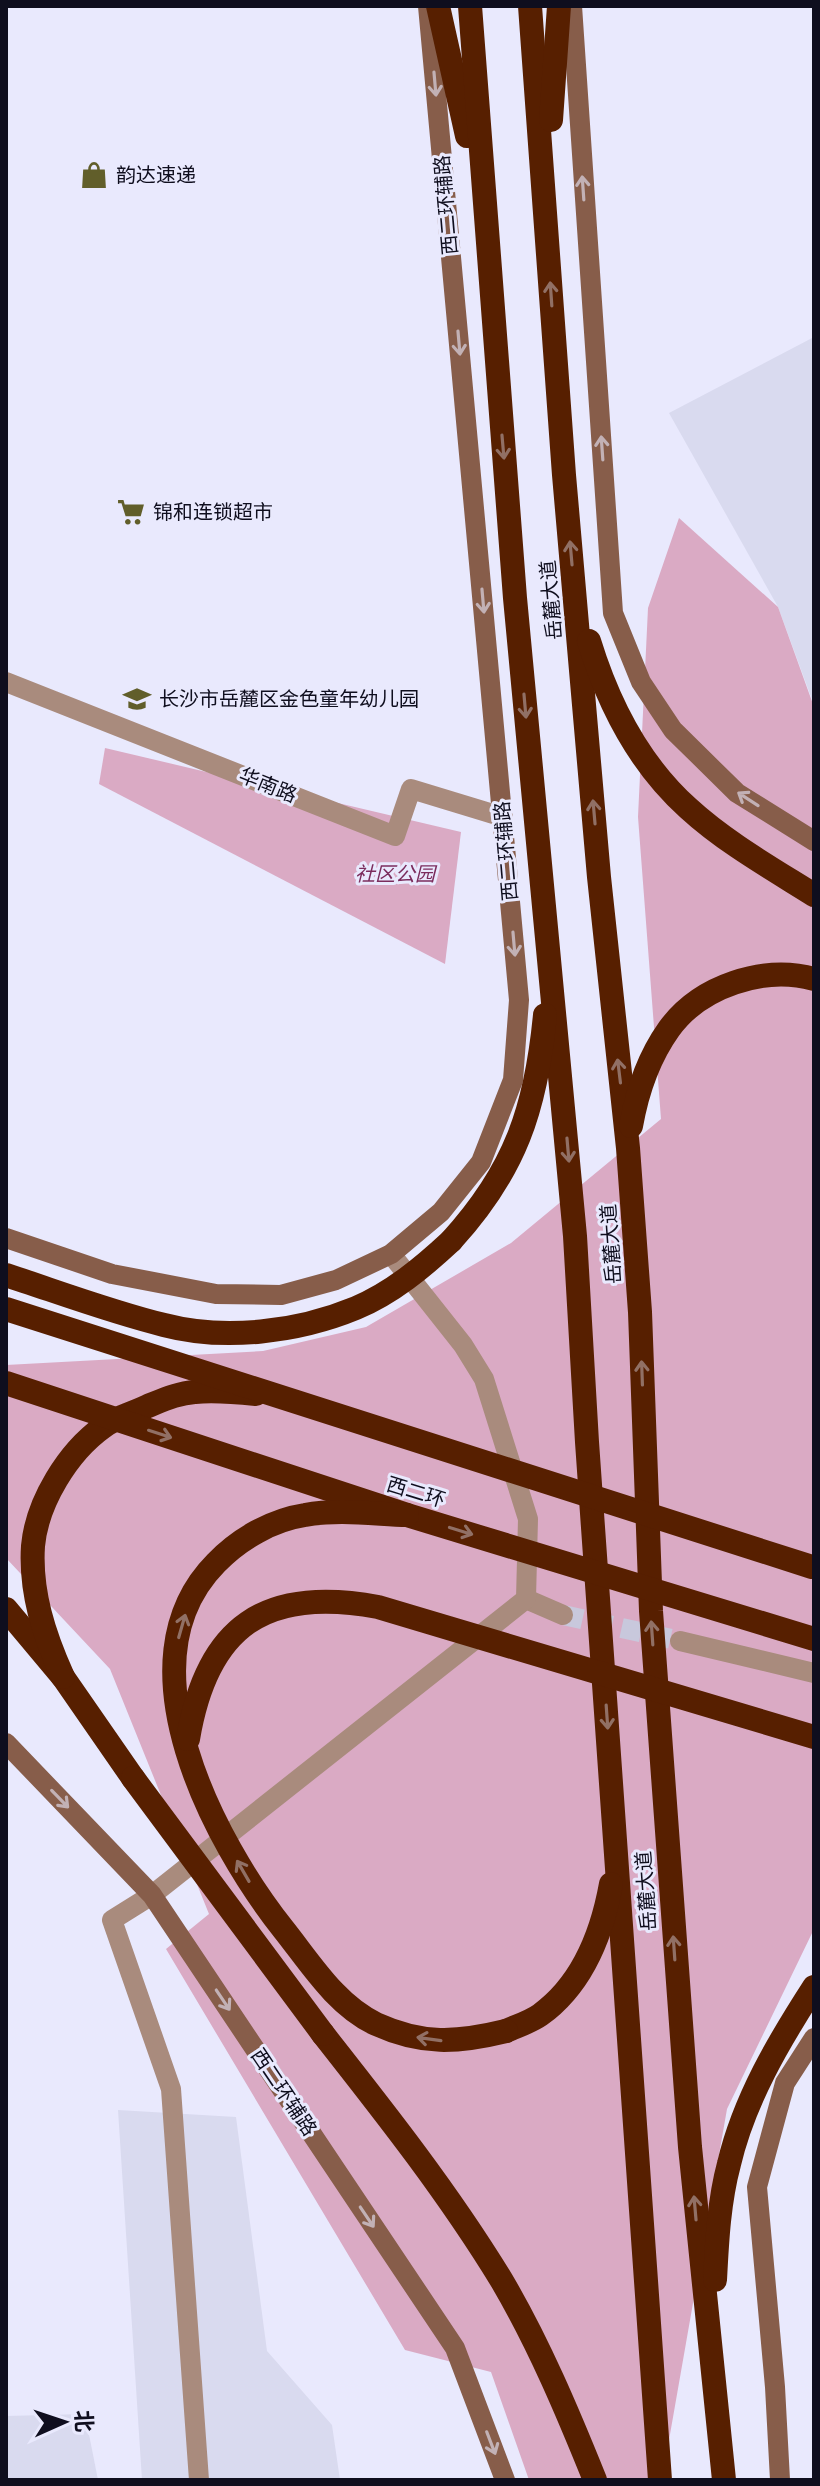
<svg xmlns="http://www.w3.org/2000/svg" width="820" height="2486" viewBox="0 0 820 2486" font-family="'Crimson Pro','Noto Sans SC',serif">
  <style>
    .built { fill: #d9daef }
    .green { fill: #daaac4 }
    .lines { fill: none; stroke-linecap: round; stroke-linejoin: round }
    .street-tunnel { stroke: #c8c8dc; stroke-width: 20; stroke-dasharray: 20 10; stroke-linecap: butt }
    .street { stroke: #a98b7d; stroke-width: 20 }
    .secondary { stroke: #875d4a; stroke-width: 20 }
    .highway { stroke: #571f00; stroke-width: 24 }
    .highway-bridge { stroke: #571f00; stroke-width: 24 }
    .oneway { stroke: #c2b1b5 }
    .oneway2 { stroke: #917065 }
    .labels { text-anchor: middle; stroke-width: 6; stroke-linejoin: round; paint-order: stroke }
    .poi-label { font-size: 20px; fill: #0f0e1e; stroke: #e9e9fd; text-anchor: start }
    .street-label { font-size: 20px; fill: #0f0e1e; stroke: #e9e9fd }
    .park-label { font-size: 20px; font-style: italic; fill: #7b2c5d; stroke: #e9e9fd }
  </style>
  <rect width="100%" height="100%" fill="#e9e9fd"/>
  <!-- built -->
  <g class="built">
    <path d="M814,337V705L778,607L669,413Z"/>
    <path d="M118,2110L236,2117L267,2351L332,2425L340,2480H142Z"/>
    <path d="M85,2414L98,2480H6V2416Z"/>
  </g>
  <!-- green -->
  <g class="green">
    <path d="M679,518L778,607L814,707V1929L727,2109L662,2480H529L491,2372L405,2350L166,1949L209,1914L110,1669L6,1558V1365L263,1351L366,1327L511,1243L661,1119L638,817L648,608Z"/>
    <path d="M105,748L461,832L445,964L99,784Z"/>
  </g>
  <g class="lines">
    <!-- street-tunnel -->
    <path class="street-tunnel" d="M563,1615L680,1641"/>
    <!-- street -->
    <g class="street">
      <path d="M6,682L395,836L411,789L503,817"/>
      <path d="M526,1599L563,1615"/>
      <path d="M680,1641L814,1673"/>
      <path d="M199,2480L171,2089L112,1920L152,1895L526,1599L528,1519L484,1379L463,1345L391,1254"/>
    </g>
    <!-- secondary -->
    <g class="secondary">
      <path d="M572,6L613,613L641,682L673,730L737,793L814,841"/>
      <path d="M6,1238L112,1274L216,1294L281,1295L336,1280L391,1254L441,1212L481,1162L513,1080L519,1000L428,6"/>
      <path d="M6,1743L152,1895L455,2348L505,2480"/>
      <path d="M780,2480L775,2387L757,2187L785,2083L814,2038"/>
    </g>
    <!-- highway -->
    <g class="highway">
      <path d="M438,6L467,136"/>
      <path d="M470,6L515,598L575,1236L587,1442L660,2480"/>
      <path d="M530,6L564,475L599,877L628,1148L640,1312L651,1611L690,2147L724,2480"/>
      <path d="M551,120L559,6"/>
      <path d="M589,641C608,703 639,764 688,808C725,842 771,868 814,895"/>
      <path d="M631,1126C637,1092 649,1057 669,1029C700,986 764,965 814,979"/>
      <path d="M451,1241C515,1171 536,1109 545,1015"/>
      <path d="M6,1609L63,1677L133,1778"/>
      <path d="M63,1677C44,1635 30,1592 33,1546C37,1502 68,1452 103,1427C116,1417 134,1413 148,1406C163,1400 178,1393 195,1392C215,1390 236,1392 256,1394"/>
      <path d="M506,2031C517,2026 530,2022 540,2015C583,1984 602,1934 611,1884"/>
      <path d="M323,2034C386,2114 449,2194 502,2281C539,2344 568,2413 595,2480"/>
      <path d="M715,2280C717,2241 719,2201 729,2164C744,2100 779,2041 814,1987"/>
    </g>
    <!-- highway-bridge -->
    <g class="highway-bridge">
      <path d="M6,1275C58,1292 111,1312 164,1325C225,1341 298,1332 356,1308C392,1293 423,1267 451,1241"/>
      <path d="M6,1309L812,1567"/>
      <path d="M6,1383L407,1515L814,1639"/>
      <path d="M407,1515C374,1514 338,1509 305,1515C272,1520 239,1539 216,1563C118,1662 214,1842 284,1930C311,1964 336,2005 376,2024C422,2045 457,2043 506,2031"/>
      <path d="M188,1739C207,1626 265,1586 378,1607L814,1737"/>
      <path d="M133,1778L323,2034"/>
    </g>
  </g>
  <!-- one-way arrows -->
  <defs><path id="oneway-shaft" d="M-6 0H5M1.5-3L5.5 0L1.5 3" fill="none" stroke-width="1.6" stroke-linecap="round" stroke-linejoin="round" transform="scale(2)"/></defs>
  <g class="oneway">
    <use href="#oneway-shaft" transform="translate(435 84) rotate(85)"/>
    <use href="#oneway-shaft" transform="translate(583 188) rotate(-94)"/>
    <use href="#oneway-shaft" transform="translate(459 343) rotate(85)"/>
    <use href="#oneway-shaft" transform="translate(602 448) rotate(-94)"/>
    <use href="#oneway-shaft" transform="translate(483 601) rotate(85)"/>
    <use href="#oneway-shaft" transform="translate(748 799) rotate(-147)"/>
    <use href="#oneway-shaft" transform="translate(514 944) rotate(85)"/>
    <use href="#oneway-shaft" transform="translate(60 1799) rotate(46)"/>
    <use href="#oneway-shaft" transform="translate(223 2000) rotate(56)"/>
    <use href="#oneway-shaft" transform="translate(367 2217) rotate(56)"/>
    <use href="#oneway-shaft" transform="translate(491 2443) rotate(69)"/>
  </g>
  <g class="oneway2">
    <use href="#oneway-shaft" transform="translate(551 294) rotate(-94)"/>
    <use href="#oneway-shaft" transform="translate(503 447) rotate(85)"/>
    <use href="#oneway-shaft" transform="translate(571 553) rotate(-95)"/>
    <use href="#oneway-shaft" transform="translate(525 706) rotate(85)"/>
    <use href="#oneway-shaft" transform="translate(594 812) rotate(-95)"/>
    <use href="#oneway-shaft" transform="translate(619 1071) rotate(-97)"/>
    <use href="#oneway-shaft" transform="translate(568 1150) rotate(85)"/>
    <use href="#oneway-shaft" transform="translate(642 1373) rotate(-92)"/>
    <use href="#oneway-shaft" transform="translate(160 1434) rotate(18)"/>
    <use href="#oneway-shaft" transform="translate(461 1531) rotate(17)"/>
    <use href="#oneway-shaft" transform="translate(182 1626) rotate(-74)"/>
    <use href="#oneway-shaft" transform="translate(652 1633) rotate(-94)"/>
    <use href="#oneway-shaft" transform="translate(607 1717) rotate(86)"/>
    <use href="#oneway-shaft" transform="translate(243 1871) rotate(-120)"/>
    <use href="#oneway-shaft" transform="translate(674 1948) rotate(-94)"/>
    <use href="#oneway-shaft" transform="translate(429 2039) rotate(-172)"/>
    <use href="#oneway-shaft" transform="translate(695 2208) rotate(-95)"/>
  </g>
  <!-- icons -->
  <defs>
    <g id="shop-bare" transform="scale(2.16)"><path d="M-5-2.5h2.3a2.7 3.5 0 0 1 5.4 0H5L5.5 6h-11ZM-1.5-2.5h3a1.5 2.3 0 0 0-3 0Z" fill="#615e2a" stroke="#e9e9fd" stroke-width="2.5" paint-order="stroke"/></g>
    <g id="supermarket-bare" transform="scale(2.16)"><path d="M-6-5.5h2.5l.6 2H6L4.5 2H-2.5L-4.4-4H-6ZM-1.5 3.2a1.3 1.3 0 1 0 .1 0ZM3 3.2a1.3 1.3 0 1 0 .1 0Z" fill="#615e2a" stroke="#e9e9fd" stroke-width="2.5" paint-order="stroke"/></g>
    <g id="school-bare" transform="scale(2.16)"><path d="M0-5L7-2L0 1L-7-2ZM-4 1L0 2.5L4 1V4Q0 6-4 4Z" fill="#615e2a" stroke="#e9e9fd" stroke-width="2.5" paint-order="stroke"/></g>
  </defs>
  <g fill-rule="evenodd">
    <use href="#shop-bare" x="94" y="175"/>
    <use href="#supermarket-bare" x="131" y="512"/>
    <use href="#school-bare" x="137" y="699"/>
  </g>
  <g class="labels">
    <!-- poi labels -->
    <g class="poi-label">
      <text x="116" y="182">韵达速递</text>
      <text x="153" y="519">锦和连锁超市</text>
      <text x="159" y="706">长沙市岳麓区金色童年幼儿园</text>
    </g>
    <!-- street labels -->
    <g class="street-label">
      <text transform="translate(446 205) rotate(-95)" y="7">西二环辅路</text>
      <text transform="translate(551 600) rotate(-95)" y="7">岳麓大道</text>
      <text transform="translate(268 785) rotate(22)" y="7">华南路</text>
      <text transform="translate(506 851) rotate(-95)" y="7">西二环辅路</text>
      <text transform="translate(611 1244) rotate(-94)" y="7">岳麓大道</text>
      <text transform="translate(416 1492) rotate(17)" y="7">西二环</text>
      <text transform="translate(646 1891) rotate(-94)" y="7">岳麓大道</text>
      <text transform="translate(284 2092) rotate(56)" y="7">西二环辅路</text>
    </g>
    <!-- park labels -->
    <g class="park-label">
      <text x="395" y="881">社区公园</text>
    </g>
  </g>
  <!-- border -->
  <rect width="820" height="2486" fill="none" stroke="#0f0e1e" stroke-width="16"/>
  <!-- north arrow -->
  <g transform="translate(64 2422) rotate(87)" stroke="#e9e9fd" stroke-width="6" paint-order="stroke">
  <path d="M0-6L14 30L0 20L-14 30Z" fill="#0f0e1e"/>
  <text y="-12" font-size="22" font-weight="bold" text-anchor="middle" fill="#0f0e1e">北</text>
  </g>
</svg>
